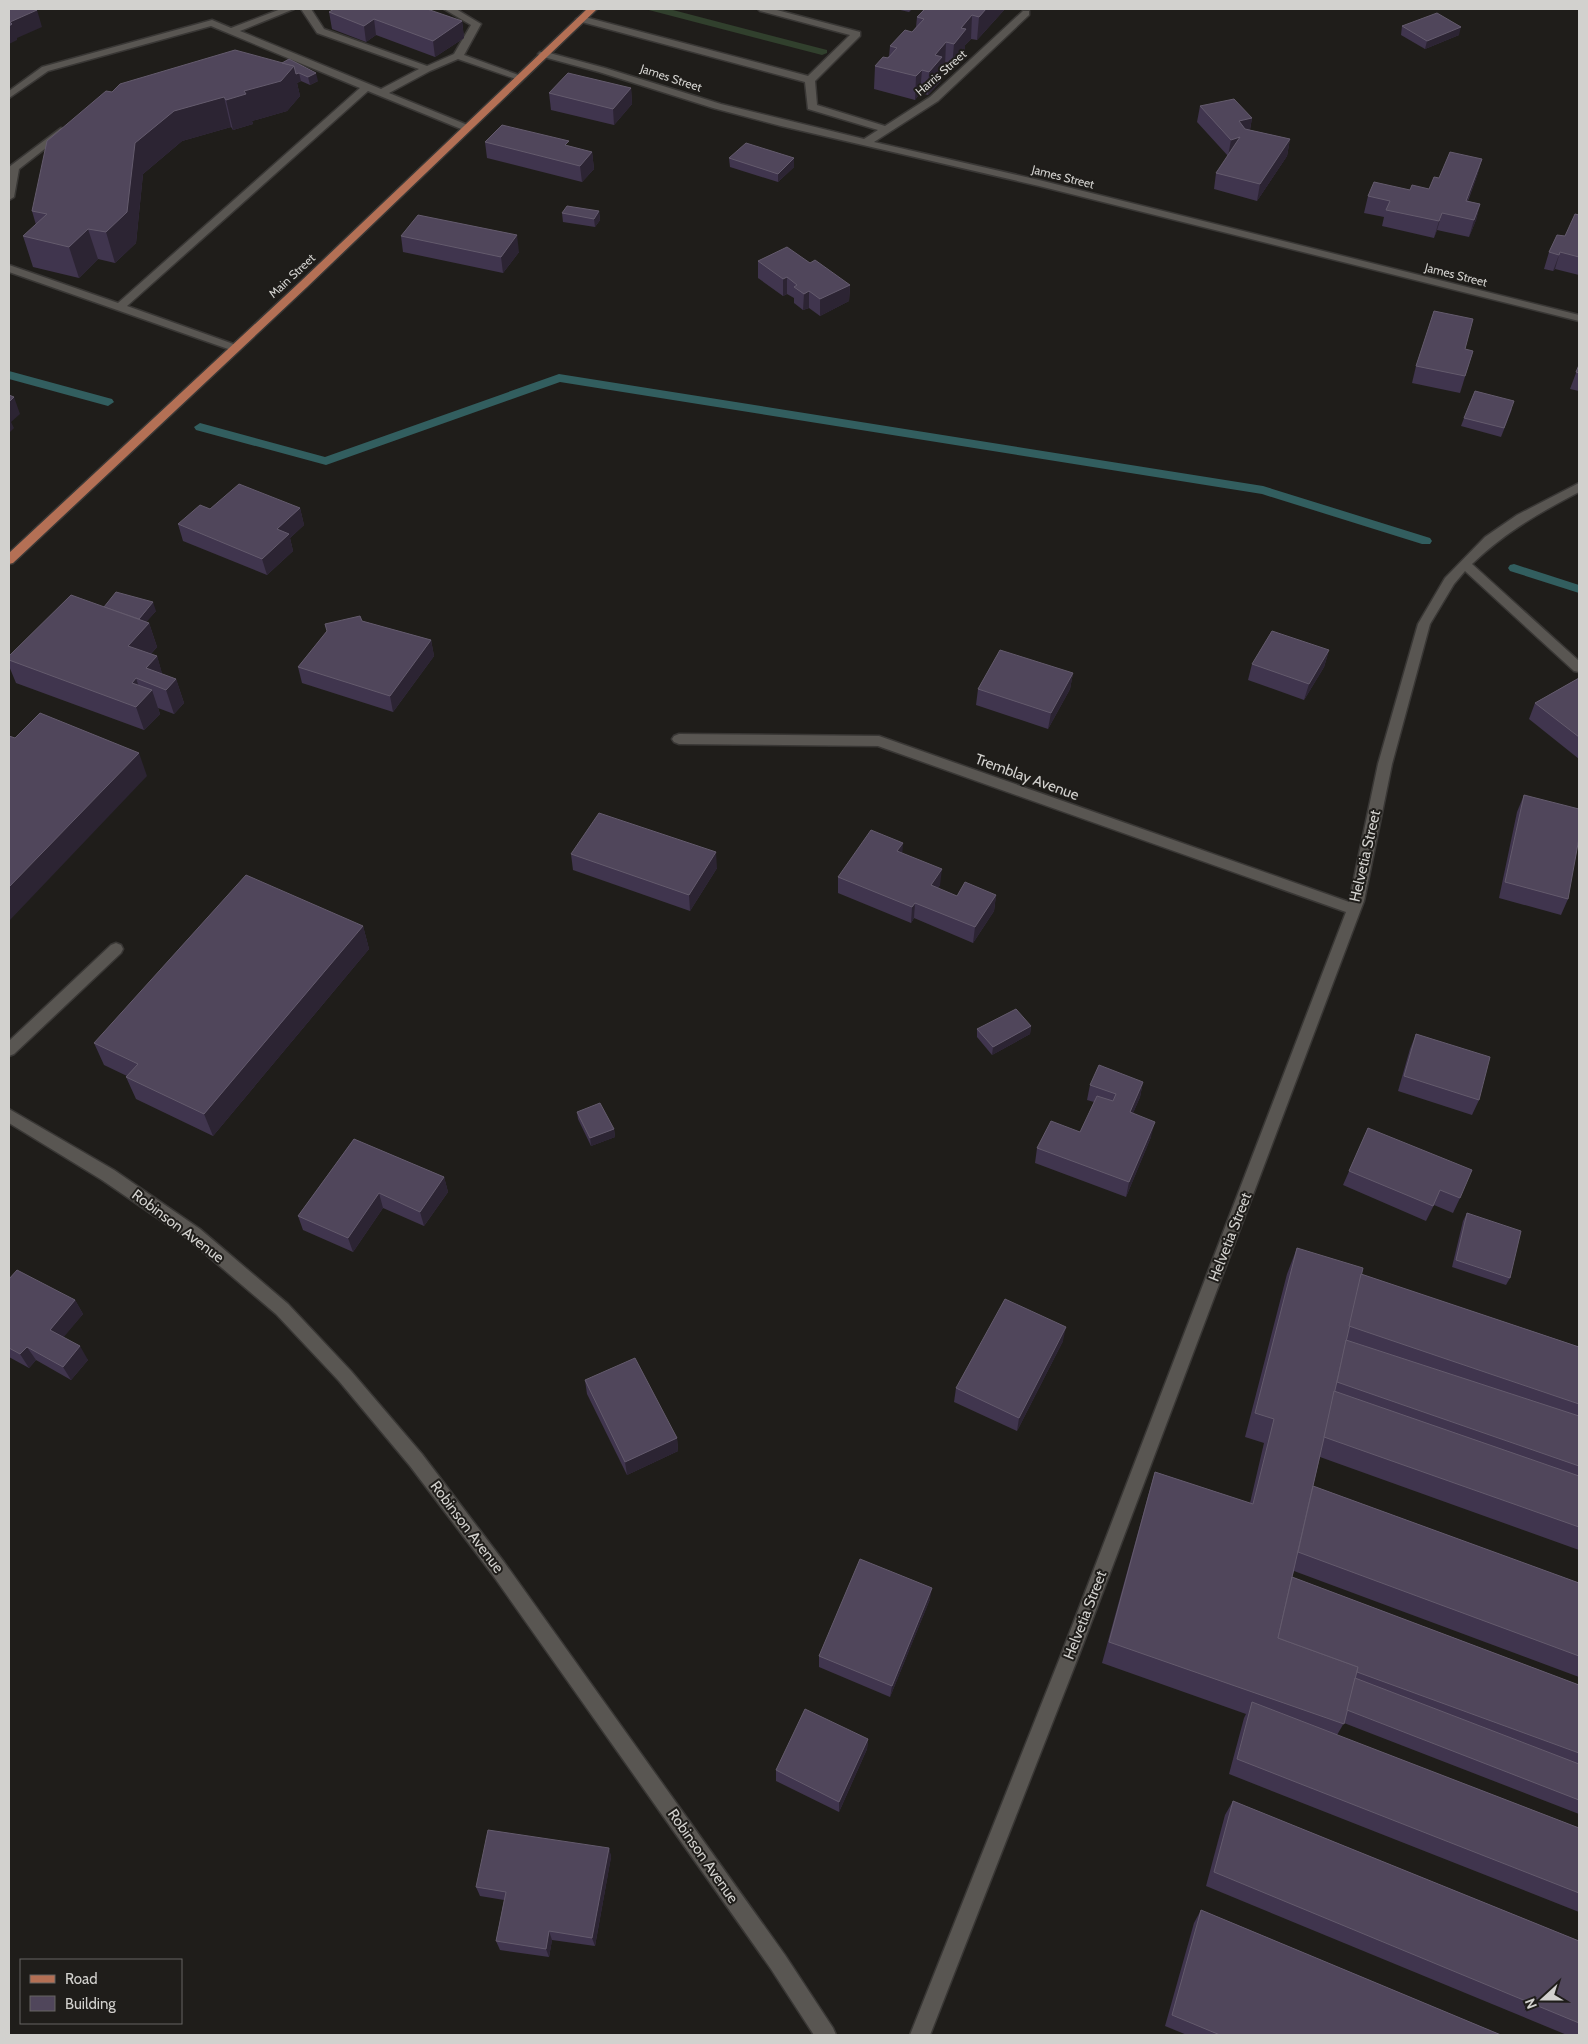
<svg xmlns="http://www.w3.org/2000/svg" width="1588" height="2044" viewBox="0 0 1588 2044" font-family="Cabin,sans-serif">
  <style>
    .green { fill: #31402d }
    .lines { fill: none; stroke-linecap: round; stroke-linejoin: round }
    .stream { fill: #325e5f; fill-rule: evenodd }
    .minor-casing { stroke: #393735; stroke-width: 3 }
    .major-casing { stroke: #393735; stroke-width: 3 }
    .minor { fill: #595652; fill-rule: evenodd }
    .major { fill: #b47055; fill-rule: evenodd }
    .wall { fill: #40354e }
    .shaded-wall { fill: #2c2433 }
    .building { fill: #50465b; stroke: #645b6d }
    .labels { text-anchor: middle; stroke-width: 4; stroke-linejoin: round; paint-order: stroke }
    .far-street-label { font-size: 12px; fill: #d2d1ce; stroke: #1f1d1a }
    .street-label { font-size: 15px; fill: #d2d1ce; stroke: #1f1d1a }
  </style>
  <rect width="100%" height="100%" fill="#1f1d1a"/>
  <!-- green -->
  <path class="green" d="M645,9H669L827,50V53L822,55Z"/>
  <g class="lines">
    <!-- stream -->
    <g class="stream">
      <path d="M9,371L112,399L114,402L108,406L9,379Z"/>
      <path d="M559,374L1263,486L1430,538L1432,541L1430,544H1422L1262,494L560,382L326,465L196,430L194,427L200,423L325,457Z"/>
      <path d="M1514,564L1579,585V593L1510,571L1508,568L1510,565Z"/>
    </g>
    <!-- minor casing -->
    <g class="minor-casing">
      <g id="minor">
        <path d="M281,9H294L240,31L381,89L419,69L317,33L301,9H311L324,29L427,66L454,54L471,25L444,9H456L481,24L464,55L524,77L519,80L516,79L458,59L430,71L389,93L470,126V130L466,131L368,91L127,306L239,346L241,348L239,350H231L9,272V265L118,303L360,88L211,26L48,71L9,98V91L42,67L212,20L231,28Z"/>
        <path d="M758,9H773L860,32V36L815,81L817,105L885,126L930,97L1023,11H1029V15L938,101L874,142L1039,180L1579,315V321L1039,186L781,126L713,108L599,72L540,56L538,54L540,52H546L605,68L721,104L864,139L878,130L808,109L805,82L578,21L576,19L581,16L808,76L850,35L760,11Z"/>
        <path d="M61,128L65,129V133L19,169L14,197L9,200V167Z"/>
        <path d="M1579,483V492C1539,513 1505,532 1472,564L1579,661V672L1574,671L1465,571L1454,584L1430,624L1392,764L1364,901L1079,1655L930,2035H910L1061,1655L1346,912L878,746L679,744L674,742L672,739L674,736L679,734L879,736L1349,902L1378,764L1418,624L1445,578L1485,537L1517,515Z"/>
        <path d="M116,943L121,945L123,949L121,953L14,1054L9,1056V1041L111,945Z"/>
        <path d="M9,1109L114,1170L200,1229L288,1304L351,1371L422,1454L504,1562L785,1955L833,2028L836,2035H814L771,1969L492,1574L410,1466L339,1381L276,1314L188,1239L102,1180L9,1123Z"/>
      </g>
    </g>
    <!-- major casing -->
    <g class="major-casing">
      <path id="major" d="M587,9H597L307,287L13,563L9,564V553L299,283Z"/>
    </g>
    <!-- minor -->
    <use href="#minor" class="minor"/>
    <!-- major -->
    <use href="#major" class="major"/>
  </g>
  <!-- wall -->
  <g class="wall">
    <path d="M896,9H912L909,12Z"/>
    <path d="M921,9H1005L977,40L971,39L965,45V53L952,67L945,66L941,70V81L928,95L920,93L915,100L874,89L875,66L889,56L890,46L912,32L916,27L917,17L924,9Z"/>
    <path d="M329,12L462,21L464,38L435,57L376,35L366,42L332,29Z"/>
    <path d="M1402,26L1459,35L1425,49L1401,35Z"/>
    <path d="M282,63L318,81L310,85L301,81L297,83L300,96L287,111L252,121L253,124L233,130L231,127L182,141L143,174L136,243L115,263L98,259L79,278L33,267L23,236L36,225L32,211L112,92Z"/>
    <path d="M631,88L632,104L614,125L551,110L549,93Z"/>
    <path d="M1200,106L1252,118L1250,130L1290,139L1287,156L1257,201L1214,189L1216,173L1228,156L1197,122Z"/>
    <path d="M485,142L569,146L592,152L594,169L582,182L487,158Z"/>
    <path d="M729,158L794,167L778,182L730,167Z"/>
    <path d="M1482,159L1477,176L1468,201L1480,204L1476,220L1469,237L1437,230L1434,238L1382,226L1384,217L1364,213L1368,196L1410,190L1429,189L1439,178Z"/>
    <path d="M599,211L600,220L595,227L563,222L562,213Z"/>
    <path d="M1579,215V275L1555,269L1553,271L1544,269L1549,252L1565,236Z"/>
    <path d="M401,236L519,252L503,273L403,252Z"/>
    <path d="M758,261L810,263L850,285L849,301L820,316L809,308L803,310L794,303V298L787,294L783,296L758,278Z"/>
    <path d="M1473,351L1460,393L1412,383L1416,366Z"/>
    <path d="M1579,365V391L1570,389Z"/>
    <path d="M1512,409L1501,437L1461,426L1464,418Z"/>
    <path d="M300,508L304,525L290,538L293,551L267,575L183,541L178,524L210,509Z"/>
    <path d="M104,607L156,611L146,622L149,623L157,647L151,654L157,656L162,674L176,679L184,703L174,714L158,708L160,714L144,730L16,683L9,666V656Z"/>
    <path d="M362,621L431,640L434,656L393,712L302,683L298,667L327,631Z"/>
    <path d="M1329,650L1324,667L1304,700L1248,680L1252,664Z"/>
    <path d="M1073,673L1070,689L1048,729L976,705L978,689Z"/>
    <path d="M1579,678V759L1529,719L1535,703Z"/>
    <path d="M1524,795L1568,899L1561,915L1499,898L1517,812Z"/>
    <path d="M902,853L940,885L938,888L957,896L996,895L994,911L973,943L914,918L911,923L838,893V877Z"/>
    <path d="M571,854L717,868L690,911L573,870Z"/>
    <path d="M363,926L369,949L213,1136L136,1099L126,1077L127,1076L104,1065L94,1043Z"/>
    <path d="M1031,1026L1030,1034L992,1055L977,1037V1029Z"/>
    <path d="M1416,1034L1479,1100L1472,1115L1398,1091L1410,1049Z"/>
    <path d="M1143,1082L1140,1097L1133,1113L1151,1137L1126,1197L1035,1163L1037,1148L1080,1132L1094,1102L1087,1100L1090,1085Z"/>
    <path d="M577,1112L614,1129L615,1137L591,1146L578,1119Z"/>
    <path d="M1368,1128L1460,1198L1453,1213L1434,1205L1426,1221L1343,1185Z"/>
    <path d="M354,1139L444,1177L448,1192L424,1226L383,1208L353,1252L303,1230L298,1216Z"/>
    <path d="M1467,1213L1510,1278L1506,1285L1452,1267L1463,1221Z"/>
    <path d="M1297,1248L1361,1274L1579,1347V1550L1320,1457L1313,1486L1579,1583V1677L1294,1571L1292,1577L1579,1685V1814L1344,1723L1337,1735L1579,1828V1912L1229,1774L1244,1718L1246,1714L1102,1663L1148,1496L1155,1472L1250,1503L1264,1443L1245,1437L1287,1274Z"/>
    <path d="M9,1279L75,1300L83,1314L63,1337L88,1360L71,1380L36,1360L29,1368L9,1357Z"/>
    <path d="M1063,1341L1017,1431L954,1402L956,1388Z"/>
    <path d="M585,1380L677,1438L678,1451L627,1475L587,1394Z"/>
    <path d="M930,1599L890,1697L819,1667V1656Z"/>
    <path d="M868,1739L867,1749L839,1812L776,1781V1770Z"/>
    <path d="M1233,1801L1579,1941V2035H1567L1206,1886L1225,1815Z"/>
    <path d="M609,1848L611,1857L595,1946L552,1940L549,1957L500,1950L496,1941L504,1900L480,1896L476,1887Z"/>
    <path d="M1201,1910L1501,2035H1187L1165,2026L1194,1923Z"/>
  </g>
  <!-- shaded-wall -->
  <g class="shaded-wall">
    <path d="M986,9H1005L977,40L979,17Z"/>
    <path d="M37,10L42,27L17,38V40L9,44V26L10,22Z"/>
    <path d="M972,15L971,39L965,45V53L952,67L954,44L961,28Z"/>
    <path d="M374,19L376,35L366,42L364,26Z"/>
    <path d="M462,21L464,38L435,57L433,41Z"/>
    <path d="M1461,27L1459,35L1425,49L1427,41Z"/>
    <path d="M946,42L945,66L941,70V81L928,95L929,72L935,55Z"/>
    <path d="M294,66L299,73L301,81L297,83L300,96L287,111L252,121L253,124L233,130L226,100Z"/>
    <path d="M922,70L920,93L915,100L916,76Z"/>
    <path d="M316,73L318,81L310,85L308,77Z"/>
    <path d="M631,88L632,104L614,125L613,109Z"/>
    <path d="M224,97L231,127L182,141L143,174L136,243L115,263L106,232L135,143L174,111Z"/>
    <path d="M1252,118L1249,134L1239,121Z"/>
    <path d="M1240,137L1228,156L1231,140Z"/>
    <path d="M1290,139L1287,156L1257,201L1260,184Z"/>
    <path d="M592,152L594,169L582,182L580,166Z"/>
    <path d="M794,158V167L778,182V174Z"/>
    <path d="M1482,159L1477,176L1461,217L1466,201Z"/>
    <path d="M1480,204L1476,220L1469,237L1474,220Z"/>
    <path d="M599,211L600,220L595,227L594,219Z"/>
    <path d="M1442,213L1437,230L1434,238L1439,221Z"/>
    <path d="M88,229L98,259L79,278L69,247Z"/>
    <path d="M517,235L519,252L503,273L501,257Z"/>
    <path d="M1560,252L1555,269L1553,271L1559,255Z"/>
    <path d="M787,277V294L783,296V279Z"/>
    <path d="M850,285L849,301L820,316V299Z"/>
    <path d="M809,291V308L803,310L804,294Z"/>
    <path d="M14,397L20,414L11,422L14,428L9,433V402Z"/>
    <path d="M300,508L304,525L290,538L293,551L267,575L262,559L277,529Z"/>
    <path d="M153,602L156,611L139,630L137,622Z"/>
    <path d="M149,623L157,647L136,670L128,646Z"/>
    <path d="M431,640L434,656L393,712L390,696Z"/>
    <path d="M1329,650L1324,667L1304,700L1309,684Z"/>
    <path d="M157,656L164,680L146,668Z"/>
    <path d="M1073,673L1070,689L1048,729L1051,713Z"/>
    <path d="M136,678L143,699L152,690L160,714L144,730L136,707L132,683Z"/>
    <path d="M176,679L184,703L174,714L166,690Z"/>
    <path d="M139,753L147,776L9,921V887Z"/>
    <path d="M903,843L902,859L897,851Z"/>
    <path d="M716,852L717,868L690,911L689,895Z"/>
    <path d="M942,869L940,885L930,901L931,885Z"/>
    <path d="M996,895L994,911L973,943L975,927Z"/>
    <path d="M915,903L914,918L911,923L912,907Z"/>
    <path d="M363,926L369,949L213,1136L204,1114Z"/>
    <path d="M1031,1026L1030,1034L992,1055L993,1047Z"/>
    <path d="M1143,1082L1140,1097L1127,1127L1130,1112Z"/>
    <path d="M1155,1122L1151,1137L1126,1197L1129,1182Z"/>
    <path d="M614,1129L615,1137L591,1146L590,1138Z"/>
    <path d="M444,1177L448,1192L424,1226L420,1212Z"/>
    <path d="M379,1193L383,1208L353,1252L348,1238Z"/>
    <path d="M75,1300L83,1314L58,1344L50,1330Z"/>
    <path d="M1066,1327L1063,1341L1017,1431L1019,1418Z"/>
    <path d="M80,1346L88,1360L71,1380L63,1367Z"/>
    <path d="M27,1347L36,1360L29,1368L20,1354Z"/>
    <path d="M677,1438L678,1451L627,1475L625,1462Z"/>
    <path d="M932,1588L930,1599L890,1697L892,1686Z"/>
    <path d="M868,1739L867,1749L839,1812V1802Z"/>
    <path d="M609,1848L611,1857L595,1946L592,1938Z"/>
    <path d="M549,1931L552,1940L549,1957L546,1949Z"/>
  </g>
  <!-- building -->
  <g class="building">
    <path d="M9,9H34L37,10L10,22L12,24L9,26Z"/>
    <path d="M334,9H427L462,21L433,41L374,19L364,26L329,12Z"/>
    <path d="M925,9H986L979,17L972,15L961,28L966,29L954,44L946,42L935,55L942,57L929,72L922,70L916,76L875,66L883,57L888,58L897,48L890,46L905,30L912,32L924,19L917,17Z"/>
    <path d="M1437,13L1461,27L1427,41L1402,26Z"/>
    <path d="M235,50L294,66L281,81L244,91L246,94L226,100L224,97L174,111L135,143L127,212L106,232L88,229L69,247L23,236L47,214L32,211L47,141L106,91L112,92L120,84Z"/>
    <path d="M289,59L316,73L308,77L299,73L296,74L294,66L282,63Z"/>
    <path d="M568,73L631,88L613,109L549,93Z"/>
    <path d="M1234,99L1252,118L1239,121L1245,129L1290,139L1260,184L1216,173L1240,137L1231,140L1200,106Z"/>
    <path d="M502,125L569,141L565,145L592,152L580,166L485,142Z"/>
    <path d="M746,143L794,158L778,174L729,158Z"/>
    <path d="M1450,152L1482,159L1466,201L1480,204L1474,220L1442,213L1439,221L1386,210L1390,201L1368,196L1374,182L1410,190L1412,185L1429,189L1434,177L1439,178Z"/>
    <path d="M567,206L599,211L594,219L562,213Z"/>
    <path d="M1575,214L1579,215V257L1560,252L1559,255L1549,252L1557,235L1565,236Z"/>
    <path d="M418,215L517,235L501,257L401,236Z"/>
    <path d="M787,247L810,263L815,260L850,285L820,299L809,291L804,294L794,287L797,285L787,277L783,279L758,261Z"/>
    <path d="M1434,311L1473,319L1465,349L1473,351L1465,376L1416,366Z"/>
    <path d="M1579,365V373L1576,372Z"/>
    <path d="M1475,391L1514,401L1504,428L1464,418Z"/>
    <path d="M9,395L14,397L9,402Z"/>
    <path d="M239,484L300,508L277,529L289,534L262,559L178,524L200,505L210,509Z"/>
    <path d="M116,592L153,602L139,619L104,607Z"/>
    <path d="M71,595L149,623L128,646L157,656L146,668L176,679L166,690L136,678L132,683L152,690L136,707L9,660V656Z"/>
    <path d="M360,616L362,621L431,640L390,696L298,667L327,631L325,624Z"/>
    <path d="M1272,631L1329,650L1309,684L1252,664Z"/>
    <path d="M1000,650L1073,673L1051,713L978,689Z"/>
    <path d="M1579,678V737L1535,703Z"/>
    <path d="M40,713L139,753L9,887V736L15,738Z"/>
    <path d="M1524,795L1579,809V838L1568,899L1505,882Z"/>
    <path d="M599,813L716,852L689,895L571,854Z"/>
    <path d="M871,830L903,843L897,851L942,869L931,885L957,896L965,882L996,895L975,927L915,903L912,907L838,877Z"/>
    <path d="M246,875L363,926L204,1114L126,1077L138,1064L94,1043Z"/>
    <path d="M1016,1009L1031,1026L993,1047L977,1029Z"/>
    <path d="M1416,1034L1490,1057L1479,1100L1404,1076Z"/>
    <path d="M1099,1065L1143,1082L1130,1112L1155,1122L1129,1182L1037,1148L1051,1121L1080,1132L1097,1096L1113,1101L1116,1094L1090,1085Z"/>
    <path d="M600,1103L614,1129L590,1138L577,1112Z"/>
    <path d="M1368,1128L1472,1170L1460,1198L1440,1190L1433,1206L1349,1171Z"/>
    <path d="M354,1139L444,1177L420,1212L379,1193L348,1238L298,1216Z"/>
    <path d="M1467,1213L1521,1231L1510,1278L1456,1260Z"/>
    <path d="M1297,1248L1363,1268L1278,1638L1358,1667L1344,1724L1109,1642L1155,1472L1253,1504L1274,1419L1255,1413Z"/>
    <path d="M17,1270L75,1300L50,1330L80,1346L63,1367L27,1347L20,1354L9,1348V1279Z"/>
    <path d="M1361,1274L1579,1347V1404L1349,1326Z"/>
    <path d="M1005,1299L1066,1327L1019,1418L956,1388Z"/>
    <path d="M1346,1340L1579,1416V1466L1337,1382Z"/>
    <path d="M635,1358L677,1438L625,1462L585,1380Z"/>
    <path d="M1334,1391L1579,1476V1527L1324,1437Z"/>
    <path d="M1313,1486L1579,1583V1656L1298,1552Z"/>
    <path d="M860,1559L932,1588L892,1686L819,1656Z"/>
    <path d="M1292,1577L1579,1685V1753L1357,1672L1358,1667L1278,1638Z"/>
    <path d="M1355,1678L1579,1764V1800L1347,1710Z"/>
    <path d="M1252,1702L1579,1828V1893L1237,1759Z"/>
    <path d="M805,1709L868,1739L839,1802L776,1770Z"/>
    <path d="M1233,1801L1579,1941V2023L1214,1872Z"/>
    <path d="M488,1830L609,1848L592,1938L549,1931L546,1949L496,1941L506,1892L476,1887Z"/>
    <path d="M1201,1910L1501,2035H1220L1172,2015Z"/>
  </g>
  <g class="labels">
    <!-- far-street labels -->
    <g class="far-street-label">
      <text transform="translate(941 73) rotate(-41)" y="4">Harris Street</text>
      <text transform="translate(671 78) rotate(18)" y="4">James Street</text>
      <text transform="translate(1063 177) rotate(14)" y="4">James Street</text>
      <text transform="translate(1456 275) rotate(14)" y="4">James Street</text>
      <text transform="translate(292 276) rotate(-43)" y="4">Main Street</text>
    </g>
    <!-- street labels -->
    <g class="street-label">
      <text transform="translate(1027 777) rotate(20)" y="5">Tremblay Avenue</text>
      <text transform="translate(1365 856) rotate(-77)" y="5">Helvetia Street</text>
      <text transform="translate(178 1226) rotate(37)" y="5">Robinson Avenue</text>
      <text transform="translate(1230 1237) rotate(-69)" y="5">Helvetia Street</text>
      <text transform="translate(467 1527) rotate(53)" y="5">Robinson Avenue</text>
      <text transform="translate(1085 1615) rotate(-69)" y="5">Helvetia Street</text>
      <text transform="translate(703 1856) rotate(55)" y="5">Robinson Avenue</text>
    </g>
  </g>
  <!-- border -->
  <rect width="1588" height="2044" fill="none" stroke="#d2d1ce" stroke-width="20"/>
  <!-- legend -->
  <rect x="20" y="1959" width="162" height="65" fill="#1f1d1a" stroke="#676562"/>
  <rect x="30" y="1975" width="25" height="8" fill="#b47055" stroke="#676562"/>
  <text x="65" y="1984" font-size="15" fill="#d2d1ce">Road</text>
  <rect x="30" y="1996" width="25" height="15" fill="#50465b" stroke="#676562"/>
  <text x="65" y="2009" font-size="15" fill="#d2d1ce">Building</text>
  <!-- north arrow -->
  <g transform="translate(1543 1999) rotate(249)" stroke="#1f1d1a" stroke-width="4" paint-order="stroke">
  <path d="M0-4L9 19L0 12L-9 19Z" fill="#d2d1ce"/>
  <text y="-8" font-size="14" font-weight="bold" text-anchor="middle" fill="#d2d1ce">N</text>
  </g>
</svg>
